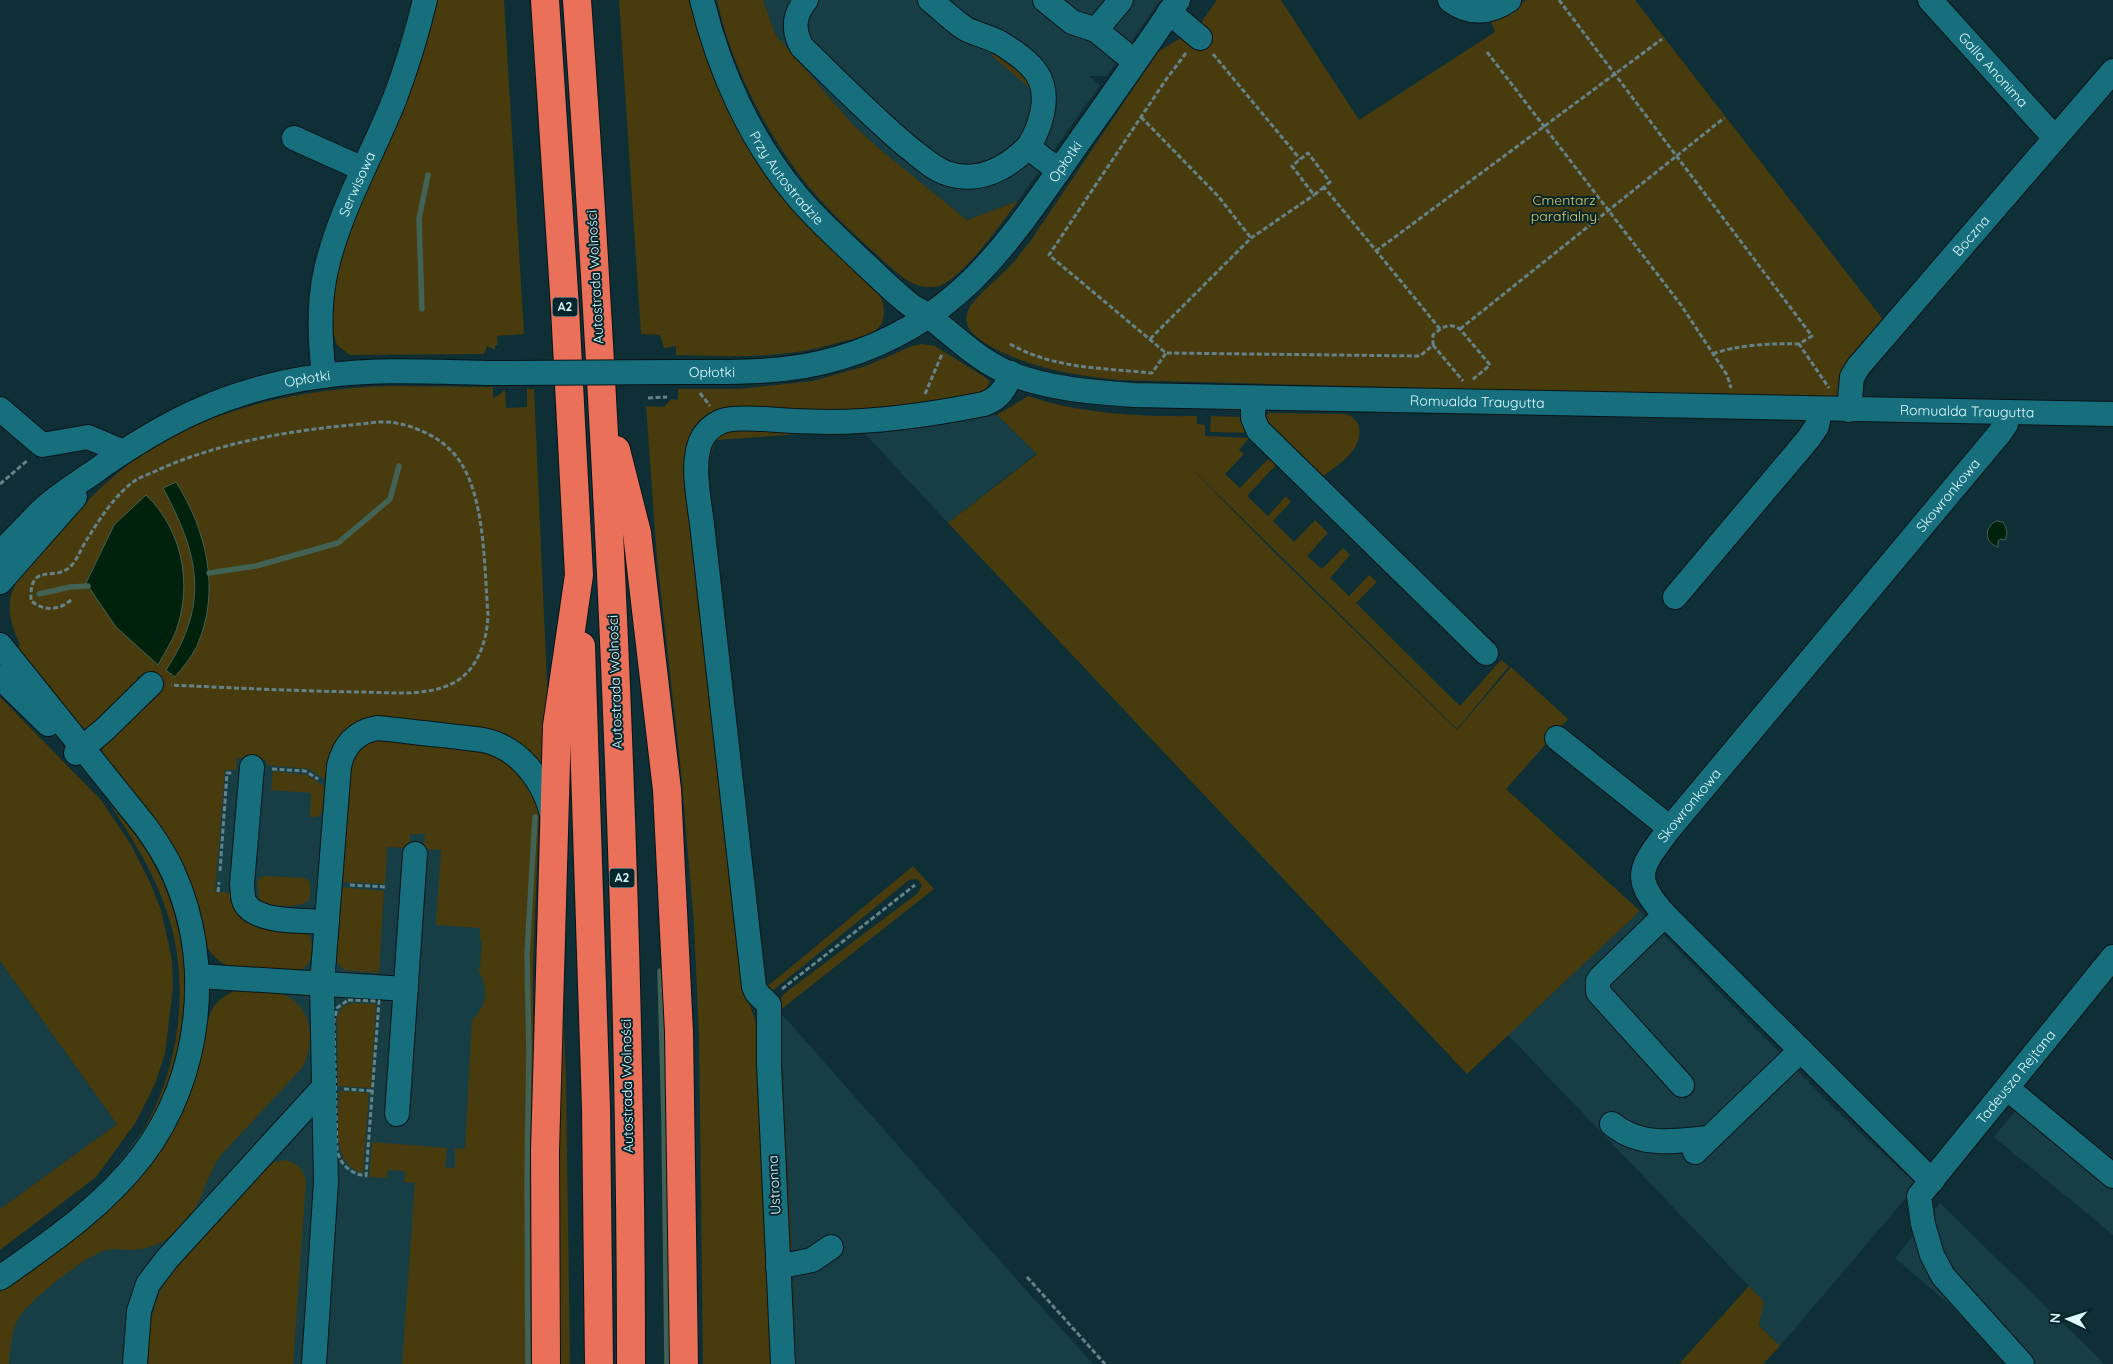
<svg xmlns="http://www.w3.org/2000/svg" width="2113" height="1364" viewBox="0 0 2113 1364" font-family="Quicksand,sans-serif">
  <style>
    .built { fill: #183e45 }
    .green { fill: #483b0e }
    .water { fill: #00220c; stroke: #426255 }
    .lines { fill: none; stroke-linecap: round; stroke-linejoin: round }
    .stream { stroke: #426255; stroke-width: 5.5 }
    .minor-casing { stroke: #081518; stroke-width: 26 }
    .highway-casing { stroke: #081518; stroke-width: 30 }
    .path { stroke: #648389; stroke-width: 3; stroke-dasharray: 5 2.5; stroke-linecap: butt }
    .minor { stroke: #176e7c; stroke-width: 24 }
    .highway { stroke: #eb7059; stroke-width: 28 }
    .minor-bridge-casing { stroke: #081518; stroke-width: 26; stroke-linecap: butt }
    .minor-bridge { stroke: #176e7c; stroke-width: 24 }
    .labels { text-anchor: middle; stroke-width: 4; stroke-linejoin: round; paint-order: stroke }
    .shield { fill: #03252c; stroke: #9cb9c0; stroke-width: 1 }
    .shield-label { font-size: 12px; font-weight: bold; fill: #ddf9ff }
    .street-label { font-size: 14px; fill: #ddf9ff; stroke: #03252c }
    .park-label { font-size: 14px; fill: #e9c962; stroke: #03252c }
  </style>
  <rect width="100%" height="100%" fill="#0e2f36"/>
  <!-- built -->
  <g class="built">
    <path d="M763,0H1160L1107,76H1089L1100,85L1018,201L967,220L882,151L854,126L775,34Z"/>
    <path d="M997,415L1037,453L948,523L860,428Z"/>
    <path d="M165,701L499,826L486,1364H0V1325L241,996L243,962L221,958Z"/>
    <path d="M1640,911L1834,1108L1917,1185L1780,1346L1759,1325L1764,1302L1508,1035Z"/>
    <path d="M0,961L117,1124L0,1209Z"/>
    <path d="M779,1011L1025,1289L1093,1364H795L793,1265Z"/>
    <path d="M2031,1092L2113,1158V1235L1994,1137Z"/>
    <path d="M1940,1203L2104,1364H2006L1949,1304L1895,1258Z"/>
  </g>
  <!-- green -->
  <g class="green">
    <path d="M434,0H504L524,334L497,336L498,345H495V350L487,346L484,354L350,355L337,345L329,318L338,259Z"/>
    <path d="M619,0H694L714,71L883,290L879,294C885,304 887,320 877,329C868,336 852,339 841,342C826,346 811,350 796,352C756,358 716,356 676,355V346L664,348L660,335L641,334Z"/>
    <path d="M717,0H763L775,34L854,126L882,151L967,220L1018,201C1004,220 959,284 935,287C910,290 892,268 875,253C849,229 822,205 801,177C762,125 731,64 717,0Z"/>
    <path d="M1217,0H1281L1359,120L1495,32L1491,22L1526,0H1635L1885,322L1838,378L1844,386V399L1119,380C1073,375 1030,368 990,346C977,338 961,328 968,311C972,299 1000,277 1010,266C1017,259 1022,250 1029,243L1158,52L1198,27Z"/>
    <path d="M998,49L1027,73L1031,89L992,56Z"/>
    <path d="M922,344L935,346L983,376L990,381L985,391L973,398L698,428L742,980L760,1036L777,1364H703L699,1036L694,924L681,771L657,558L646,406L664,407L671,399L678,400V389H739L813,381L866,366L912,346Z"/>
    <path d="M393,386L493,387V398L499,395L505,389L506,408L527,407V389H534L548,705L545,770L387,722L327,781L309,769L266,765V760L237,758L236,770H225L215,892L233,893L305,932C311,936 312,941 312,948C312,958 309,966 300,970C293,974 235,969 228,966C218,961 211,954 206,945L102,751L103,743L157,688L138,676L132,691L87,730L80,727L16,649L20,645C0,601 10,585 42,551C67,524 90,495 119,472C194,410 298,388 393,386Z"/>
    <path d="M1028,396C1080,414 1143,417 1197,416V424L1205,425V436L1249,438L1239,450L1244,454L1225,474L1240,488L1270,457L1277,464L1247,496L1268,516L1286,496L1291,502L1273,521L1294,542L1315,520L1328,533L1307,556L1322,569L1343,548L1350,555L1330,578L1349,596L1369,575L1377,582L1356,603L1460,706L1501,660L1509,666L1457,729L1183,460L1281,559L1457,730L1511,667L1568,719L1506,789L1640,911L1467,1074L948,523L1037,454L997,415Z"/>
    <path d="M1269,413L1345,414C1352,416 1357,419 1359,427C1363,451 1337,465 1321,478L1263,419Z"/>
    <path d="M1211,416L1242,417L1249,433L1210,432Z"/>
    <path d="M747,425L860,428L861,430L716,440L710,456L709,477L763,983L769,985L913,866L934,889L779,1011L792,1250L784,1248L774,1018L776,1005L785,993L918,893L922,885L917,879L909,880L771,992L768,994L763,991L760,985L704,480C704,441 705,429 747,425Z"/>
    <path d="M0,697L101,800L130,843L150,882L161,910L172,960L173,987L165,1054L155,1084L136,1122L96,1177L0,1250V1209L117,1124L0,961Z"/>
    <path d="M373,738L477,747L511,761L536,796L539,815L533,966L534,1364H402L415,1183L404,1182L405,1171L388,1170L387,1178L369,1177L372,1142L447,1148L445,1167L455,1168V1148L465,1149L472,1020C488,1005 489,988 478,970L480,968L482,941L480,940V928L436,925L441,850L413,848V845L424,846L425,834H410L409,848L387,847L385,884L340,882L347,759Z"/>
    <path d="M273,771L307,775L327,788C326,801 327,819 310,817L311,793L271,790Z"/>
    <path d="M110,804C127,824 144,844 156,868C194,942 197,1039 156,1112C142,1137 126,1159 108,1180V1177C171,1113 195,1007 170,922C158,879 134,841 110,804Z"/>
    <path d="M266,876L306,878C312,884 311,891 309,900C297,909 273,907 259,900L257,882L261,877Z"/>
    <path d="M340,887L384,891L379,973L344,970L335,960Z"/>
    <path d="M241,989C253,990 265,990 276,992C312,1001 317,1041 302,1068L221,1155C202,1181 202,1214 173,1235C161,1244 145,1250 130,1250C123,1250 115,1248 107,1250C87,1254 28,1301 18,1319C11,1333 10,1349 9,1364H0V1290L105,1212L203,1046C208,1016 209,999 241,989Z"/>
    <path d="M563,1002L566,1081L570,1364H556L555,1158Z"/>
    <path d="M352,1003L376,1004L371,1088L338,1086L337,1017L343,1006Z"/>
    <path d="M339,1091L369,1093L363,1173C330,1165 339,1118 339,1091Z"/>
    <path d="M286,1160C298,1164 303,1169 306,1181L293,1364H146C150,1320 152,1298 178,1261L263,1171L274,1162Z"/>
    <path d="M793,1282L795,1364H790L787,1287Z"/>
    <path d="M1749,1286L1764,1302L1759,1325L1780,1346L1763,1364H1679Z"/>
  </g>
  <!-- water -->
  <g class="water">
    <path d="M176,482C207,531 221,591 197,646C191,658 183,667 175,677L166,670C210,603 199,555 163,488Z"/>
    <path d="M146,495C182,529 193,584 176,631C171,643 164,654 158,665L116,627L86,583L114,525Z"/>
    <path d="M1996,521L2003,522C2007,528 2008,534 2005,540L2001,539L1998,541V547C1984,543 1984,527 1996,521Z"/>
  </g>
  <g class="lines">
    <!-- stream -->
    <g class="stream">
      <path d="M422,309L419,219L428,175"/>
      <path d="M209,573L256,566L338,543L390,499L399,466"/>
      <path d="M39,594L70,587L88,586"/>
      <path d="M660,971L664,1121L667,1364"/>
      <path d="M528,1364L527,1180L529,1053L527,954L535,817"/>
    </g>
    <!-- minor casing -->
    <g class="minor-casing">
      <g id="minor">
        <path id="s1" d="M702,0C719,70 750,140 797,196C817,220 841,241 864,263C878,276 893,291 908,303C915,309 924,312 931,318C957,338 979,361 1011,374C1050,389 1092,392 1134,395L2113,414"/>
        <path d="M806,0C794,15 792,29 802,47C837,81 871,116 908,147C920,156 932,168 946,173C978,184 1006,169 1028,147"/>
        <path d="M930,0C942,9 953,21 966,29C978,35 991,37 1002,44C1013,51 1030,62 1037,74C1051,95 1041,127 1028,147L1059,171"/>
        <path d="M1045,0L1072,22L1096,30"/>
        <path d="M1121,0L1096,30L1135,62"/>
        <path d="M1450,0C1469,15 1490,13 1509,0"/>
        <path id="s2" d="M1930,0L2055,138"/>
        <path d="M1169,12L1200,38"/>
        <path d="M294,138L363,169"/>
        <path id="s3" d="M677,372C730,372 787,374 839,358C957,323 1007,245 1074,149C1109,100 1144,50 1178,0"/>
        <path id="s4" d="M324,376C320,341 318,305 326,270C340,209 372,156 395,98C407,66 417,33 425,0"/>
        <path d="M1253,399V418L1258,430L1486,653"/>
        <path d="M0,409L42,445L88,437L121,451"/>
        <path id="s5" d="M1849,410L1852,377L1858,367L2113,71"/>
        <path id="s6" d="M0,553C14,539 28,524 42,510C57,496 75,485 91,474C165,421 230,388 322,376C378,368 436,372 493,373"/>
        <path d="M0,582L75,497"/>
        <path d="M1675,597L1809,438L1817,426L1820,410"/>
        <path d="M0,645L146,827C156,841 166,856 173,872C214,962 202,1077 142,1156C104,1206 51,1242 0,1278"/>
        <path d="M0,677L48,724"/>
        <path d="M1557,738L1670,828"/>
        <path d="M76,753L104,730L151,684"/>
        <path d="M252,767L242,884C243,890 242,898 245,903C257,924 306,920 327,922"/>
        <path d="M1665,915L1601,977L1598,981V992L1682,1085"/>
        <path d="M197,976L406,989"/>
        <path d="M2007,1088L2113,1176"/>
        <path d="M397,1114L415,854"/>
        <path d="M1612,1124C1641,1148 1674,1141 1709,1138"/>
        <path d="M1695,1152L1801,1050"/>
        <path id="s7" d="M1932,1181L1665,915C1629,876 1642,866 1670,828L1999,434L2006,424L2007,412"/>
        <path d="M778,1267L812,1260L831,1247"/>
        <path d="M135,1364L139,1311L148,1284L167,1259L323,1088"/>
        <path d="M314,1364L326,1182L322,984L339,766C344,745 356,732 377,728C399,730 420,733 442,735C455,737 470,738 483,740C519,747 544,781 552,814"/>
        <path d="M783,1364L769,1064V1005L757,993L754,987L702,524C699,500 690,458 703,437C708,429 717,422 726,420C739,417 752,419 764,419C786,421 808,422 829,422C880,422 934,414 984,404C1000,398 1006,388 1011,373"/>
        <path id="s8" d="M2022,1364L1943,1276L1932,1255L1923,1224L1919,1196L2113,957"/>
      </g>
    </g>
    <!-- highway casing -->
    <g class="highway-casing">
      <g id="highway">
        <path d="M545,0L565,308L579,575L557,726L545,1151L546,1364"/>
        <path d="M577,0C609,454 631,909 631,1364"/>
        <path d="M616,450L637,533L667,790L679,1032L684,1364"/>
        <path d="M581,646L596,1108L599,1364"/>
      </g>
    </g>
    <!-- path -->
    <g class="path">
      <path d="M1559,0L1812,336L1799,344L1829,388"/>
      <path d="M1487,52L1681,305L1727,375L1731,388"/>
      <path d="M1186,53L1165,81L1049,255L1166,353L1420,356L1433,345V335C1442,327 1449,322 1460,329L1490,365L1472,380"/>
      <path d="M1213,54L1300,159"/>
      <path d="M1141,117L1218,196L1251,238"/>
      <path d="M1324,187L1314,195L1292,166L1308,153L1330,182L1324,187L1440,329"/>
      <path d="M1376,251L1662,39"/>
      <path d="M1460,329L1724,118"/>
      <path d="M1150,339L1251,238L1314,195"/>
      <path d="M1010,344C1054,369 1103,368 1152,373L1166,353"/>
      <path d="M1433,345L1463,381"/>
      <path d="M1713,354C1734,345 1776,343 1799,344"/>
      <path d="M700,393L710,406"/>
      <path d="M925,394L942,354"/>
      <path d="M648,398L667,397"/>
      <path d="M0,484L28,460"/>
      <path d="M71,600C58,611 44,611 31,601C29,561 54,582 70,567C77,561 81,548 86,541C99,520 115,494 136,480C143,476 152,473 160,469C219,443 287,431 351,425C366,424 382,420 396,423C418,427 441,438 455,455C486,491 484,569 488,615C487,643 476,674 449,685C421,697 388,692 358,692C296,691 233,688 171,685"/>
      <path d="M272,769L305,771L318,779"/>
      <path d="M220,871L227,773H233"/>
      <path d="M350,885L387,887"/>
      <path d="M218,892L219,882"/>
      <path d="M782,989L915,885"/>
      <path d="M348,1000L379,1001L366,1176C351,1174 341,1165 337,1151L334,1021L337,1008Z"/>
      <path d="M344,1089L373,1091"/>
      <path d="M1027,1277L1105,1364"/>
    </g>
    <!-- minor -->
    <use href="#minor" class="minor"/>
    <!-- highway -->
    <use href="#highway" class="highway"/>
    <!-- minor-bridge casing -->
    <g class="minor-bridge-casing">
      <path id="minor-bridge" d="M493,373L677,372"/>
    </g>
    <!-- minor-bridge -->
    <use href="#minor-bridge" class="minor-bridge"/>
  </g>
  <g class="labels">
    <!-- shield labels -->
    <g class="shield">
      <rect x="552.5" y="297.5" width="25" height="19" rx="4"/>
      <rect x="609.5" y="868.5" width="25" height="19" rx="4"/>
    </g>
    <g class="shield-label">
      <text x="565" y="311">A2</text>
      <text x="622" y="882">A2</text>
    </g>
    <!-- street labels -->
    <g class="street-label">
      <text dy="5" stroke="none"><textPath href="#s2" startOffset="94">Galla Anonima</textPath></text>
      <text dy="5" stroke="none"><textPath href="#s3" startOffset="470">Opłotki</textPath></text>
      <text dy="5" stroke="none"><textPath href="#s1" startOffset="199">Przy Autostradzie</textPath></text>
      <text dy="5" stroke="none"><textPath href="#s4" startOffset="198">Serwisowa</textPath></text>
      <text dy="5" stroke="none"><textPath href="#s5" startOffset="218">Boczna</textPath></text>
      <text transform="translate(595 277) rotate(-93)" y="5">Autostrada Wolności</text>
      <text dy="5" stroke="none"><textPath href="#s3" startOffset="35">Opłotki</textPath></text>
      <text dy="5" stroke="none"><textPath href="#s6" startOffset="360">Opłotki</textPath></text>
      <text dy="5" stroke="none"><textPath href="#s1" startOffset="968">Romualda Traugutta</textPath></text>
      <text dy="5" stroke="none"><textPath href="#s1" startOffset="1458">Romualda Traugutta</textPath></text>
      <text dy="5" stroke="none"><textPath href="#s7" startOffset="912">Skowronkowa</textPath></text>
      <text transform="translate(615 682) rotate(-92)" y="5">Autostrada Wolności</text>
      <text dy="5" stroke="none"><textPath href="#s7" startOffset="508">Skowronkowa</textPath></text>
      <text dy="5" stroke="none"><textPath href="#s8" startOffset="356">Tadeusza Rejtana</textPath></text>
      <text transform="translate(627 1086) rotate(-91)" y="5">Autostrada Wolności</text>
      <text transform="translate(774 1185) rotate(-93)" y="5">Ustronna</text>
    </g>
    <!-- park labels -->
    <g class="park-label">
      <text x="1564" y="205">Cmentarz<tspan x="1564" dy="16">parafialny</tspan></text>
    </g>
  </g>
  <!-- north arrow -->
  <g transform="translate(2068 1319) rotate(274)" stroke="#03252c" stroke-width="4" paint-order="stroke">
  <path d="M0-4L9 19L0 12L-9 19Z" fill="#ddf9ff"/>
  <text y="-8" font-size="14" font-weight="bold" text-anchor="middle" fill="#ddf9ff">N</text>
  </g>
</svg>
